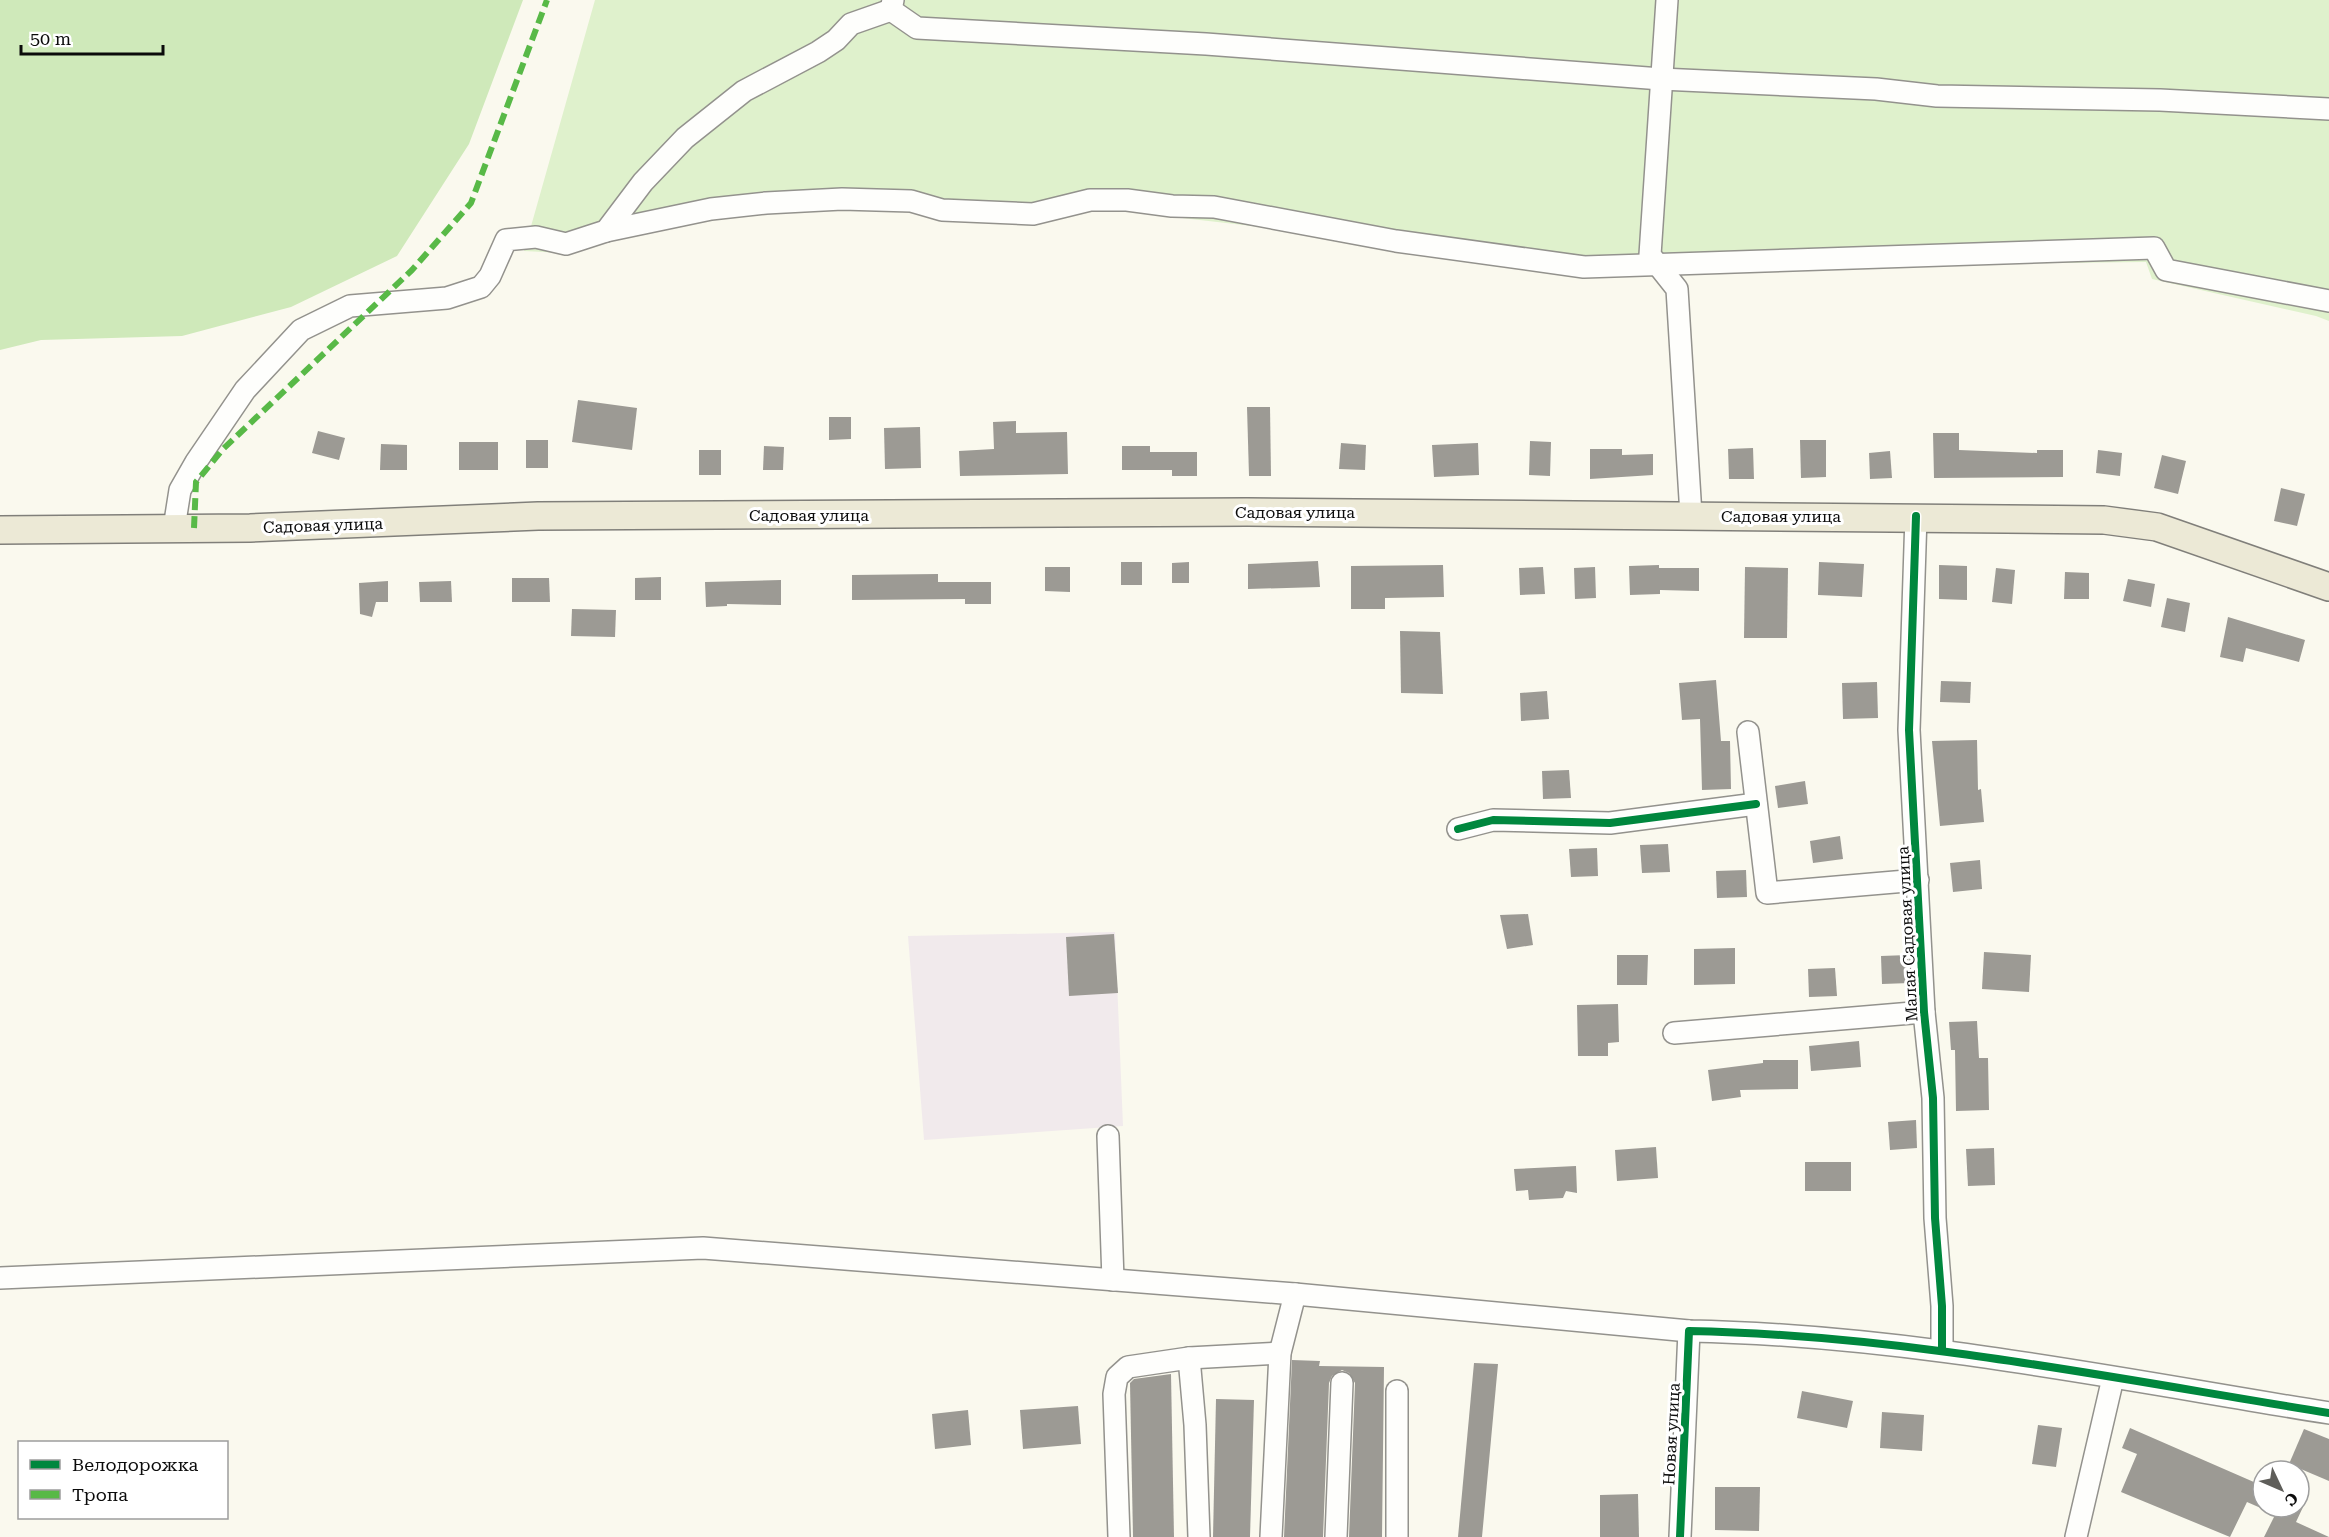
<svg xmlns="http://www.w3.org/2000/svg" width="2329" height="1537" viewBox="0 0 2329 1537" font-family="'Roboto Serif',serif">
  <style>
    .industrial { fill: #f1eaec }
    .green { fill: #dff1cc }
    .forest { fill: #cfe9ba }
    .building { fill: #9c9a94 }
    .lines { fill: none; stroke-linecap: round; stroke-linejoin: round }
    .minor-casing { stroke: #93928d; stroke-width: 24 }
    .major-casing { stroke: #807f7a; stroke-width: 30 }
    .minor { stroke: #fefefc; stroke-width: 21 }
    .major { stroke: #ece9d6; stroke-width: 27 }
    .quiet { stroke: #58b947; stroke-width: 6; stroke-dasharray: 12 6; stroke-linecap: butt }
    .cycleway-casing { stroke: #fff; stroke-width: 11 }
    .cycleway { stroke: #00873e; stroke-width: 8 }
    .labels { text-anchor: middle; stroke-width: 6; stroke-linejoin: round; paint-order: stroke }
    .street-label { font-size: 16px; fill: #0b0b0b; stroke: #fff }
  </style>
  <rect width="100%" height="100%" fill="#faf9ee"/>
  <!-- industrial -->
  <path class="industrial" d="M1115,932L1123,1126L924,1140L908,936Z"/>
  <!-- green -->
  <path class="green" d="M595,0H2329V321L2316,316L2152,279L2146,262L1946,264L1599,277L1278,229L1112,210L846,205L687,216L563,253L524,251Z"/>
  <!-- forest -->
  <path class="forest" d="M0,0H523L469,144L397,256L291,307L182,336L41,340L0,350Z"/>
  <!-- building -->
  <g class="building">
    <path d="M578,400L637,408L632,450L572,442Z"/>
    <path d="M1247,407H1270L1271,476H1249Z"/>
    <path d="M829,417H851V439L829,440Z"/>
    <path d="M1016,421V433L1067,432L1068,474L960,476L959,451L994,449L993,422Z"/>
    <path d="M920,427L921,468L885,469L884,428Z"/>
    <path d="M318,431L345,438L339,460L312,453Z"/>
    <path d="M1933,433H1959V450L2037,453V450H2063V477L1934,478Z"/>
    <rect x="526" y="440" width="22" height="28"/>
    <path d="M1800,440H1826V477L1801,478Z"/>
    <path d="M1530,441L1551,442L1550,476L1529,475Z"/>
    <rect x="459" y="442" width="39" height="28"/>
    <path d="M1341,443L1366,445L1365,470L1339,469Z"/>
    <path d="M1478,443L1479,475L1434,477L1432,445Z"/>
    <path d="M381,444L407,445V470H380Z"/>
    <path d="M764,446L784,447L783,470H763Z"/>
    <path d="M1122,446H1150V452H1197V476H1172V470H1122Z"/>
    <path d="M1753,448L1754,479H1729L1728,449Z"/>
    <path d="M1590,449H1622V455L1653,454V475L1590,479Z"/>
    <rect x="699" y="450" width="22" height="25"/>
    <path d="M2098,450L2122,453L2120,476L2096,473Z"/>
    <path d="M1890,451L1892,478L1870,479L1869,453Z"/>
    <path d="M2162,455L2186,461L2178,494L2154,488Z"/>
    <path d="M2281,488L2305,494L2297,526L2274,521Z"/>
    <path d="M1318,561L1320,587L1248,589V564Z"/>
    <rect x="1121" y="562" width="21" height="23"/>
    <path d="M1189,562V583H1172V563Z"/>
    <path d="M1819,562L1864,564L1862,597L1818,595Z"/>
    <path d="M1443,565L1444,597L1385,598V609H1351V566Z"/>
    <path d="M1659,565V568H1699V591L1660,590V594L1630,595L1629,566Z"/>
    <path d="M1939,565L1967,566V600L1939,599Z"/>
    <path d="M1045,567H1070V592L1045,591Z"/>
    <path d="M1543,567L1545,594L1520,595L1519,568Z"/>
    <path d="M1595,567L1596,598L1575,599L1574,568Z"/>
    <path d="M1745,567L1788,568L1787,638H1744Z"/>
    <path d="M1996,568L2015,570L2012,604L1992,602Z"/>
    <path d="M2065,572L2089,573V599H2064Z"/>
    <path d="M938,574V582H991V604H965V599L852,600V575Z"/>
    <path d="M661,577V600H635V578Z"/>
    <path d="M512,578H549L550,602H512Z"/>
    <path d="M2128,579L2155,584L2151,607L2123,601Z"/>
    <path d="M781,580V605L727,604V606L706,607L705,582Z"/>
    <path d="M388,581V602H376L372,617L360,614L359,583Z"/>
    <path d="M451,581L452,602H420L419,582Z"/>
    <path d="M2167,598L2190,603L2185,632L2161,627Z"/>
    <path d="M572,609L616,610L615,637L571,636Z"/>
    <path d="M2228,617L2305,640L2299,662L2246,648L2243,662L2220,657Z"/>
    <path d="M1400,631L1440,632L1443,694L1401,693Z"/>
    <path d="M1716,680L1721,741H1730L1731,789L1702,790L1700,719L1682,720L1679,683Z"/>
    <path d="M1941,681L1971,682L1970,703L1940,702Z"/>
    <path d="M1877,682L1878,718L1843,719L1842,683Z"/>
    <path d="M1547,691L1549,719L1521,721L1520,693Z"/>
    <path d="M1977,740L1978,790L1981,789L1984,822L1940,826L1932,741Z"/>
    <path d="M1569,770L1571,798L1543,799L1542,771Z"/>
    <path d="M1805,781L1808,804L1778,808L1775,786Z"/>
    <path d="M1840,836L1843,859L1813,863L1810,841Z"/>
    <path d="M1668,844L1670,872L1642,873L1640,845Z"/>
    <path d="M1597,848L1598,876L1571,877L1569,849Z"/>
    <path d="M1980,860L1982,889L1953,892L1950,863Z"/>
    <path d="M1746,870L1747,897L1717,898L1716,871Z"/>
    <path d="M1528,914L1533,945L1507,949L1500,915Z"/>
    <path d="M1114,934L1118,993L1069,996L1066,937Z"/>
    <path d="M1735,948V984L1694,985V949Z"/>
    <path d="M1984,952L2031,955L2029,992L1982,989Z"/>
    <path d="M1617,955H1648L1647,985H1617Z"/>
    <path d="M1908,955L1910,983L1882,984L1881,956Z"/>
    <path d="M1835,968L1837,996L1809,997L1808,969Z"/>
    <path d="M1618,1004L1619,1042L1608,1043V1056H1578L1577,1005Z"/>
    <path d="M1977,1021L1979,1058H1988L1989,1110L1956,1111L1955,1050H1951L1949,1022Z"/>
    <path d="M1859,1041L1861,1067L1811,1071L1809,1046Z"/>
    <path d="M1763,1060H1798V1089L1740,1090L1741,1097L1712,1101L1708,1070L1763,1063Z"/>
    <path d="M1916,1120L1917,1148L1890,1150L1888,1122Z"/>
    <path d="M1656,1147L1658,1178L1617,1181L1615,1150Z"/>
    <path d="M1994,1148L1995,1185L1968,1186L1966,1149Z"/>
    <rect x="1805" y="1162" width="46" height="29"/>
    <path d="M1576,1166L1577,1193L1566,1191L1563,1198L1529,1200L1528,1190L1516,1191L1514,1169Z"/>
    <path d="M1292,1360L1320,1361L1319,1366L1384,1367L1382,1537H1349L1355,1383L1349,1373L1342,1370L1332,1376L1329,1383L1323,1537H1284Z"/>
    <path d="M1474,1363L1498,1364L1482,1537H1458Z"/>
    <path d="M1171,1374L1174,1537H1133L1130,1383L1134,1379Z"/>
    <path d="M1802,1391L1853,1401L1847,1428L1797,1418Z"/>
    <path d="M1216,1399L1254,1400L1250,1537H1213Z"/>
    <path d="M1078,1406L1081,1444L1023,1449L1020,1410Z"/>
    <path d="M968,1410L971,1445L935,1449L932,1414Z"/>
    <path d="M1882,1412L1924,1415L1922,1451L1880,1448Z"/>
    <path d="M2038,1425L2062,1428L2056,1467L2032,1464Z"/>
    <path d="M2130,1428L2263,1486V1509L2247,1502L2230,1537L2121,1492L2137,1454L2122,1448Z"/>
    <path d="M2304,1429L2329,1439V1481L2289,1464Z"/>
    <path d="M1715,1487H1760L1759,1531L1715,1530Z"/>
    <path d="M1638,1494L1639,1537H1600V1495Z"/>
    <path d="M2279,1507H2303L2296,1522L2329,1537H2264Z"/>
  </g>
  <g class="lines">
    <!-- minor casing -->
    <g class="minor-casing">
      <g id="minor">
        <path d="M1667,0L1650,255L1677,289L1691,515"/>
        <path d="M891,10L917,28L1206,44L1661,79L1876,89L1937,96L2160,100L2329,109"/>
        <path d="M606,231L711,209L766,203L842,199L911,201L942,210L1033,214L1090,200H1127L1172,206L1214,207L1396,241L1584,267L2154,248L2166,270L2329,301"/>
        <path d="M1916,516L1909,730L1924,1012L1933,1098L1935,1218L1942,1306V1350"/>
        <path d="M174,528L180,490L196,462L245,390L301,330L350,306L447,298L481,287L490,276L506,240L536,237L566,244L606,231L643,182L685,138L744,91L818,52L836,40L851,24L891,10L893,0"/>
        <path d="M1748,732L1767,893L1918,880"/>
        <path d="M1458,829L1493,820L1610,823L1756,804"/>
        <path d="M1674,1033L1924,1012"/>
        <path d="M1108,1136L1113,1280"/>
        <path d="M0,1278L703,1248L1295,1294L1689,1331C1905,1335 2117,1379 2329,1413"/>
        <path d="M1189,1358L1195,1425L1199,1537"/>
        <path d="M1119,1537L1114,1394L1117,1377L1128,1367L1189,1358L1280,1353"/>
        <path d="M1271,1537L1280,1353L1295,1294"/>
        <path d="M1336,1537L1342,1383"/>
        <path d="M1397,1537V1391"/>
        <path d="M1680,1537L1689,1331"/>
        <path d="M2076,1537L2113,1378"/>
      </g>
    </g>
    <!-- major casing -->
    <g class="major-casing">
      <path id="major" d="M0,530L250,528L538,516L1247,512L2104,520L2157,527L2329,587"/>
    </g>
    <!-- minor -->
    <use href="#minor" class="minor"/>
    <!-- major -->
    <use href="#major" class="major"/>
    <!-- quiet -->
    <path class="quiet" d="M194,528L196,482L223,449L412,270L471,203L547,0"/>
    <!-- cycleway casing -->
    <g class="cycleway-casing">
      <g id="cycleway">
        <path d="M1916,516L1909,730L1924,1012L1933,1098L1935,1218L1942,1306V1350"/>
        <path d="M1458,829L1493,820L1610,823L1756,804"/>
        <path d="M1680,1537L1689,1331C1905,1335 2117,1379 2329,1413"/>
      </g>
    </g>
    <!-- cycleway -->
    <use href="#cycleway" class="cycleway"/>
  </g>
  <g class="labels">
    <!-- street labels -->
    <g class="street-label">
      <text x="1295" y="518">Садовая улица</text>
      <text x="809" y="521">Садовая улица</text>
      <text x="1781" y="522">Садовая улица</text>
      <text transform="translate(323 525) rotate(-2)" y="6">Садовая улица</text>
      <text transform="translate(1907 934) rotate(-93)" y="6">Малая Садовая улица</text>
      <text transform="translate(1671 1434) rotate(-87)" y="6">Новая улица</text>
    </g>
  </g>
  <!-- legend -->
  <rect x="18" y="1441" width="210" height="78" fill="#ffffff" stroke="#9d9d9d" stroke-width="1.5"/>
  <rect x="30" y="1460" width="30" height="9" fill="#00873e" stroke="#9d9d9d" stroke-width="1.5"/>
  <text x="72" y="1471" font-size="18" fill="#0b0b0b">Велодорожка</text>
  <rect x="30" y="1490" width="30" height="9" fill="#58b947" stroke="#9d9d9d" stroke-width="1.5"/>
  <text x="72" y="1501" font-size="18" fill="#0b0b0b">Тропа</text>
  <!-- north arrow -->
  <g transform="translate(2281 1489) rotate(134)"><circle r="28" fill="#ffffff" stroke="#9d9d9d" stroke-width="1.5"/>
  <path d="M0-4.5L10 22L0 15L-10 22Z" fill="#5f5e5a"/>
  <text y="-9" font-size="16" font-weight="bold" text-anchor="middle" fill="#0b0b0b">С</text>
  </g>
  <!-- scale -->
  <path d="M21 45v9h142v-9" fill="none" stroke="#0b0b0b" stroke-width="3"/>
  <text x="30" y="45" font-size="18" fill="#0b0b0b" stroke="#ffffff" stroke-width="4.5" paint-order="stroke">50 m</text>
</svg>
